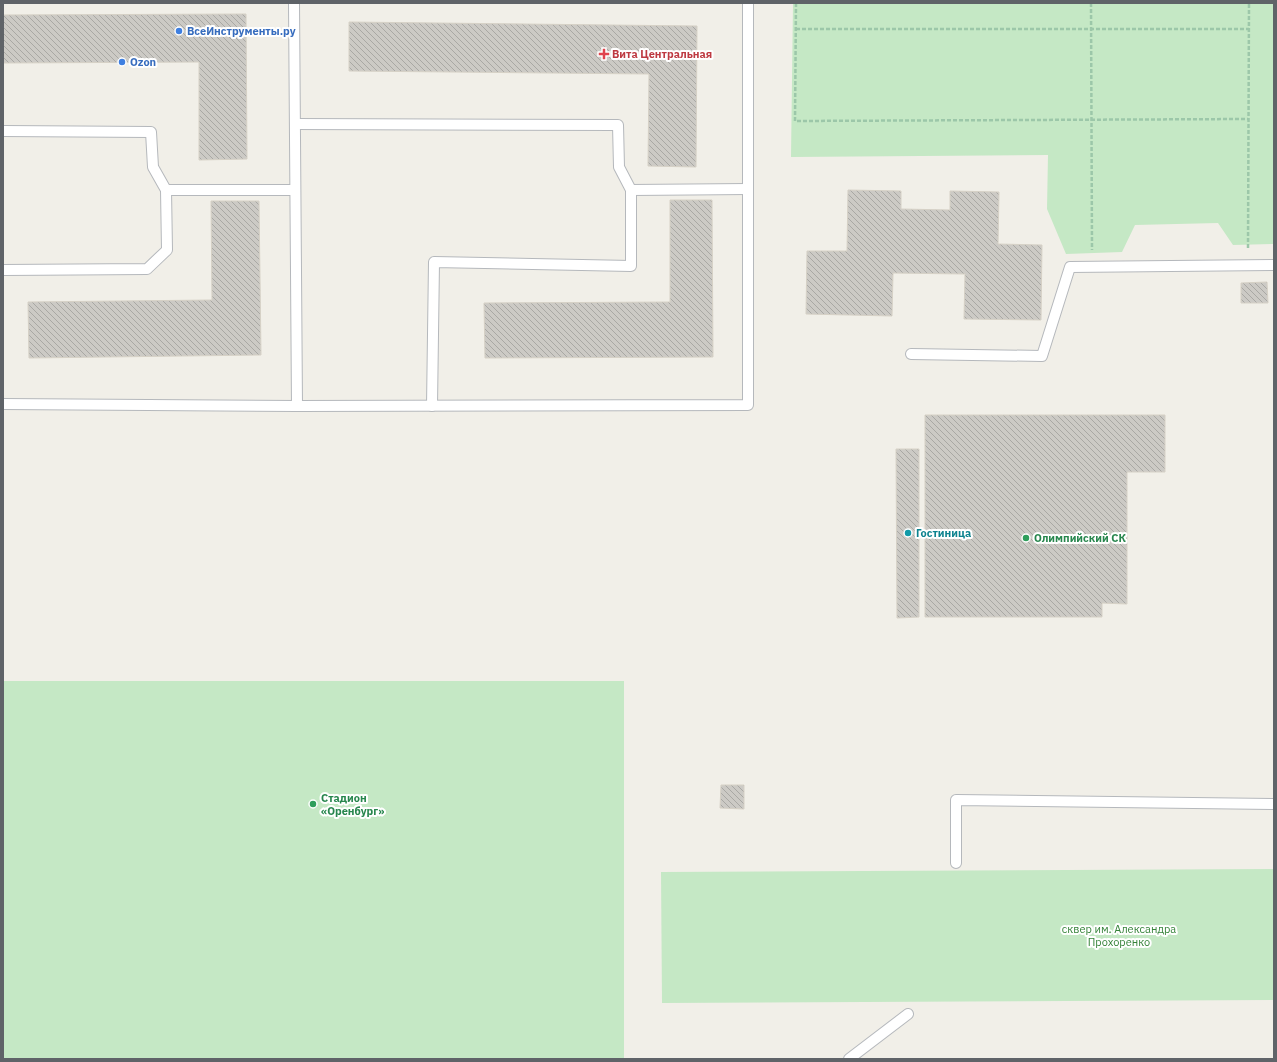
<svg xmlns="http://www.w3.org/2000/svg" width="1277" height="1062" viewBox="0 0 1277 1062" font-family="'IBM Plex Sans',sans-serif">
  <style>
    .park { fill: #c5e8c5 }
    .building { fill: url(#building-back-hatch); stroke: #d6d1c6 }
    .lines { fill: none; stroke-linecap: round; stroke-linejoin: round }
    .lane-casing { stroke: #b5b8bc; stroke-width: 12 }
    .path { stroke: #9cc7a9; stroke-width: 2.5; stroke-dasharray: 4 2; stroke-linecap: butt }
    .lane { stroke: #fff; stroke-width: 10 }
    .shop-dot { fill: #3f7fe0; stroke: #fff; stroke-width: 1.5 }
    .health-dot { fill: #e0444e; stroke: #fff; stroke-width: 1.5 }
    .culture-dot { fill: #0f9aa8; stroke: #fff; stroke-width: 1.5 }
    .leisure-dot { fill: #2e9e5b; stroke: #fff; stroke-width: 1.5 }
    .labels { text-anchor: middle; stroke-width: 4; stroke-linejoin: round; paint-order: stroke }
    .shop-label { font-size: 11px; font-weight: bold; fill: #366cbe; stroke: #fff; text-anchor: start }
    .health-label { font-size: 11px; font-weight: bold; fill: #be3a42; stroke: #fff; text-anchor: start }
    .culture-label { font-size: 11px; font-weight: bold; fill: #0d838f; stroke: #fff; text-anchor: start }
    .leisure-label { font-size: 11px; font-weight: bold; fill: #27864d; stroke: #fff; text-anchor: start }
    .park-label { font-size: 11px; fill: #348238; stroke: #fff }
  </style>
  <defs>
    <pattern id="building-back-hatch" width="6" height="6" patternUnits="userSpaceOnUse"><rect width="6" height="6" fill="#cccac5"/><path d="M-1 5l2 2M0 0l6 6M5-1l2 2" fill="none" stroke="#a9a8a4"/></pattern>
  </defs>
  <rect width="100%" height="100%" fill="#f1efe8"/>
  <!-- park -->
  <g class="park">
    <path d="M793,3H1274V244L1233,245L1218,223L1135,225L1122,252L1066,254L1047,209L1048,155L791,157Z"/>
    <rect x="3" y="681" width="621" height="378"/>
    <path d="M1274,869V1000L662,1003L661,872Z"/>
  </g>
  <!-- building -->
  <g class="building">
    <path d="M246,14L247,159L199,160V62L3,63V15Z"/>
    <path d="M349,22L697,26L696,167L648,166L649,74L349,71Z"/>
    <path d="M848,190L901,191V209L950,210V191L999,192L998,244L1042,245L1041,320L964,319L965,274L893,273L892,316L806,314L807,251H847Z"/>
    <path d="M670,200H712L713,357L485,358L484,303L670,302Z"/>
    <path d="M211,201H259L261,355L29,358L28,302L212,300Z"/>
    <path d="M1267,282L1268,303H1241V283Z"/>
    <path d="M925,415H1165V472H1127V604L1102,603V617H925Z"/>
    <path d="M896,449H919V617L897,618Z"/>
    <path d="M721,785H744V809L720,808Z"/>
  </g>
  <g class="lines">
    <!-- lane casing -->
    <g class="lane-casing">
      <g id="lane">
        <path d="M294,3L297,406"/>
        <path d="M295,124L618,125L619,167L631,190V266L434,262L432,406"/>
        <path d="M3,131L151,132L153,167L166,190L167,250L147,269L3,270"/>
        <path d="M166,190H295"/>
        <path d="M631,190L748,189"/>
        <path d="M911,354L1042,356L1070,267L1274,265"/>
        <path d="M3,404L297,406L748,405V3"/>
        <path d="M956,863V800L1274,804"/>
        <path d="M849,1059L908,1014"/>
      </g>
    </g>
    <!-- path -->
    <g class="path">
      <path d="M796,3L795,121L1248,119"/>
      <path d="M1091,3L1092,250"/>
      <path d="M796,29H1249"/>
      <path d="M1248,248L1249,3"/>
    </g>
    <!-- lane -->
    <use href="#lane" class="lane"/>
  </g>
  <!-- markers -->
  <g class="shop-dot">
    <circle cx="179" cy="31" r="4"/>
    <circle cx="122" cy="62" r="4"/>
  </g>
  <path class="health-dot" d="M602 48h4v4h4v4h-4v4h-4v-4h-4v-4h4z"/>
  <circle class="culture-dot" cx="908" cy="533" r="4"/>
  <g class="leisure-dot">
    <circle cx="1026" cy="538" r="4"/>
    <circle cx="313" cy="804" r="4"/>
  </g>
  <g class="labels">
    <!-- shop labels -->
    <g class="shop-label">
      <text x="187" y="35">ВсеИнструменты.ру</text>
      <text x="130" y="66">Ozon</text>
    </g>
    <!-- health labels -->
    <g class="health-label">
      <text x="612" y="58">Вита Центральная</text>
    </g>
    <!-- culture labels -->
    <g class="culture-label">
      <text x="916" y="537">Гостиница</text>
    </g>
    <!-- leisure labels -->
    <g class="leisure-label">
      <text x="1034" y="542">Олимпийский СК</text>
      <text x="321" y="802">Стадион<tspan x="321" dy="13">«Оренбург»</tspan></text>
    </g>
    <!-- park labels -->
    <g class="park-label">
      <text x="1119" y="933">сквер им. Александра<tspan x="1119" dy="13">Прохоренко</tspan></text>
    </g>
  </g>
  <!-- border -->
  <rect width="1277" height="1062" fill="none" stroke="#5f6368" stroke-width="8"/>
</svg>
